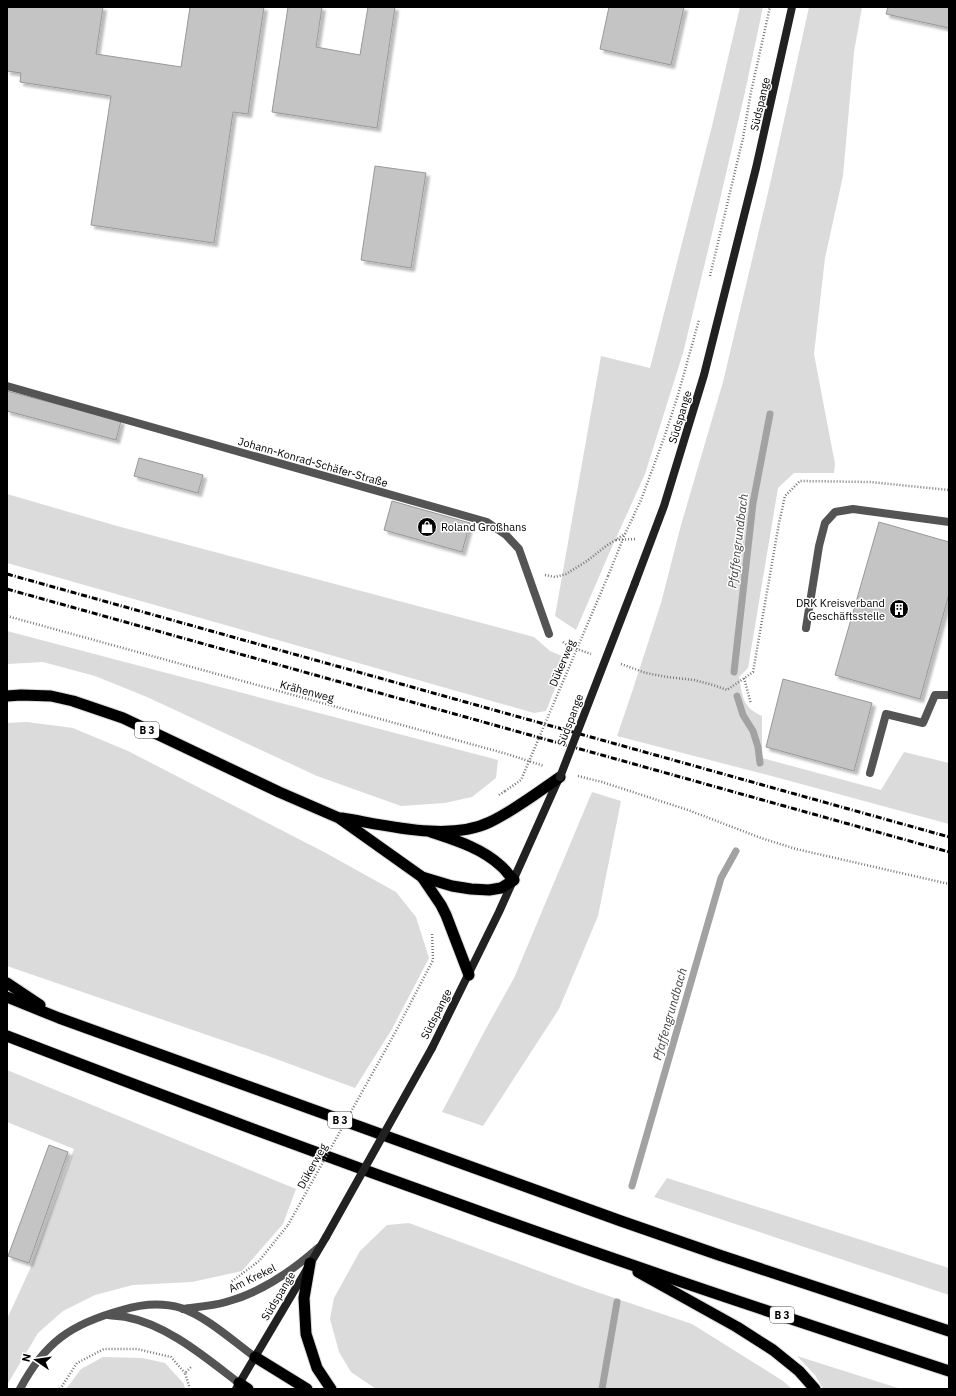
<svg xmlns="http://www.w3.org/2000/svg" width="956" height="1396" viewBox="0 0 956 1396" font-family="'IBM Plex Sans',sans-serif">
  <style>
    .green { fill: #dbdbdb }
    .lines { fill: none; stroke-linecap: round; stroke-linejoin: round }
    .stream { stroke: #a2a2a2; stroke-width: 7 }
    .building { fill: #c4c4c4; stroke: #989898; filter: url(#shadow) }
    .trunk-casing { stroke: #dbdbdb; stroke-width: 13 }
    .path { stroke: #767676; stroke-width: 2.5; stroke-dasharray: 1 2; stroke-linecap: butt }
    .service { stroke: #545454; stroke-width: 8 }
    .minor { stroke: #545454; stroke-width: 8 }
    .secondary { stroke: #212121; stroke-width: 8 }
    .trunk { stroke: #000; stroke-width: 11 }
    .rail { stroke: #000; stroke-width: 3; stroke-dasharray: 6 2 1 2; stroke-linecap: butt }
    .path-bridge { stroke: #767676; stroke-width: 2.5; stroke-dasharray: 1 2; stroke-linecap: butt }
    .secondary-bridge { stroke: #212121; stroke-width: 8 }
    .labels { text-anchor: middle; stroke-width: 3; stroke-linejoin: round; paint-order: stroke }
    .shield { fill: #fff; stroke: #4c4c4c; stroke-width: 1 }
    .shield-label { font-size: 10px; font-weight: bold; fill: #000 }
    .street-label { font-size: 11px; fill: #000; stroke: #fff }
    .poi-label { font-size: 11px; fill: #000; stroke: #fff; text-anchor: start }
    .water-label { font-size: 12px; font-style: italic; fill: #434343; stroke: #fff }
  </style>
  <defs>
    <filter id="shadow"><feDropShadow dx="3.5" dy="3.5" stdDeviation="1" flood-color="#0004"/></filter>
  </defs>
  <rect width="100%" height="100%" fill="#fff"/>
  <!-- green -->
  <g class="green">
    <path d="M740,7H763L745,92L711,238L683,353L645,474L611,549L576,630L555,616L601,356L650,368L712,126Z"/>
    <path d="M809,7H862L854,52L843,176L825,258L814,354L835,464L834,473H794L778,488L748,668L739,677C743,697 742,707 762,716V758L881,790L904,752L949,763V824L779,778L617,736L631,695L661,603L681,525L723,382L770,184Z"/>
    <path d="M7,494L117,526L534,637L550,651L567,658L546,711L534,713L7,563Z"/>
    <path d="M7,631L498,760L496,778L472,797L445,803L401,806L317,776L147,697L95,676L43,662L7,664Z"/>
    <path d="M27,722L73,728L128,751L324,852L396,892L416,917L429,958L392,1029L355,1088L268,1056L7,966V723Z"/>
    <path d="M592,792L621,801L598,916L559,1009L483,1126L442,1112L483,1034L514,978Z"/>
    <path d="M7,1070L296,1189L283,1224L242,1271L192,1282L133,1285L95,1295L63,1311L38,1333L7,1385V1319L30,1269L74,1149L7,1122Z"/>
    <path d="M667,1178L949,1268V1295L654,1197Z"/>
    <path d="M409,1223L582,1287L692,1324L783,1381L792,1389H376L351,1372L339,1352L330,1319L334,1298L360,1251L387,1225Z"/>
    <path d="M797,1356L901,1389H823L815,1375Z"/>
    <path d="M103,1357L142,1358L165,1363L184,1384L185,1389H66L81,1369Z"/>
  </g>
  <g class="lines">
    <!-- stream -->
    <g class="stream">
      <path d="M734,672L753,503L770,414"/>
      <path d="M737,696L743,715L753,731L758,747L760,763"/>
      <path d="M632,1186L721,878L736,851"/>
      <path d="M602,1389L617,1302"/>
    </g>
  </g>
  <!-- building -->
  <g class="building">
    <path d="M7,7H103L96,54L181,67L190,7H264L248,114L233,112L214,243L91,225L111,96L20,82L21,73L7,71Z"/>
    <path d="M288,7H322L316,47L360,55L368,7H395L377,128L272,112Z"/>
    <path d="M609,7H684L671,65L600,49Z"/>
    <path d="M888,7H949V28L886,14Z"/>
    <path d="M375,166L426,173L411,268L361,260Z"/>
    <path d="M7,391L121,421L116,440L7,411Z"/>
    <path d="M139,458L203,475L198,493L134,476Z"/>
    <path d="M392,501L470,523L462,552L384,530Z"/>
    <path d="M879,522L949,542V594L920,699L835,675Z"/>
    <path d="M783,679L872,703L854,771L766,747Z"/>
    <path d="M49,1145L68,1152L29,1263L8,1256Z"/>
  </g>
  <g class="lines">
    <!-- trunk casing -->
    <g class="trunk-casing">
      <g id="trunk">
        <path d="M7,696L21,695L51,696L73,701L123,718L279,792L339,818L422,877L452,886L471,889L489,890L501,888L514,880C509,876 506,870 501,866C482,848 455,840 431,832"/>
        <path d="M342,818C385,825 449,842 490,822C515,810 537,793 560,777"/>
        <path d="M422,877L441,905L446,915L469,975"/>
        <path d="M7,983L40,1005"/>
        <path d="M7,997L59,1018L621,1221L719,1255L949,1331"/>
        <path d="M7,1036C168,1098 330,1158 492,1216C643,1270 796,1321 949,1371"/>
        <path d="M310,1263L304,1298L306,1334L317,1368L331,1389"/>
        <path d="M638,1272L737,1327L773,1350L799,1371L815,1389"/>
        <path d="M255,1357L307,1389"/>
        <path d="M239,1383L248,1389"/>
      </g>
    </g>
    <!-- path -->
    <g class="path">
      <path d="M710,276L743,138L751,92L770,7"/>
      <path d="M616,540L635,539"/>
      <path d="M545,575L555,577L566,574L587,561L606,546L625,534L641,500L664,438L678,395L699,320"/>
      <path d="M608,576L625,534"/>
      <path d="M7,616L507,754L544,766"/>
      <path d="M563,642L568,646L591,654"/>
      <path d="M621,664L646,673L667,677L694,680L713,685L727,690L753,672L779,523L785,496L800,481L870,482L949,490"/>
      <path d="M744,678L751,704"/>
      <path d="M578,776L602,782L688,810L761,838L796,849L949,884"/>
      <path d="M499,795L505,791"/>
      <path d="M396,1031L433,960L432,932"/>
      <path d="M231,1284V1282L259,1261L288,1225"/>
      <path d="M60,1389L77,1363L104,1349H137L171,1357L185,1373"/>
      <path d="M190,1389L185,1373L191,1367"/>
    </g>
    <!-- service -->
    <g class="service">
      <path d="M806,628L819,546L825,523L835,512L853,509L949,522"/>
      <path d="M870,773L886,714L923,723L935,695H949"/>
    </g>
    <!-- minor -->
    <g class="minor">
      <path d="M7,386L487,522L506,535L519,549L549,634"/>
      <path d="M183,1309C197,1307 212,1306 226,1302C260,1293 292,1271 318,1248"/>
      <path d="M108,1315C114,1316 120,1316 126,1317C168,1325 206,1358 239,1383"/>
      <path d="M20,1389C45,1342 71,1324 122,1310C142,1304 161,1302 181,1308C207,1317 233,1341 255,1357"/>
    </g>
    <!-- secondary -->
    <g class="secondary">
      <path d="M635,583L664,506L704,375L756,168L792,7"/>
      <path d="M432,1048L499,912L559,778"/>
      <path d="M236,1389L326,1237"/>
    </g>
    <!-- trunk -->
    <use href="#trunk" class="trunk"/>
    <!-- rail -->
    <g class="rail">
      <path d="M7,574L949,837"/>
      <path d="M7,589L949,852"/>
    </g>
    <!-- path-bridge -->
    <g class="path-bridge">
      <path d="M505,791L521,780L608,576"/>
      <path d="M288,1225L396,1031"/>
    </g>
    <!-- secondary-bridge -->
    <g class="secondary-bridge">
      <path d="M560,777L635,583"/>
      <path d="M326,1237L432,1048"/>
    </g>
  </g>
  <!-- icons -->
  <defs>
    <g id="shop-disc" transform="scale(1)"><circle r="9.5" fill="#000" stroke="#fff"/><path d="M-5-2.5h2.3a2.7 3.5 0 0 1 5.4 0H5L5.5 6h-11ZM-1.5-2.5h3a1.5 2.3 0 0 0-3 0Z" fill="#fff"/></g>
    <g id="building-disc" transform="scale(1)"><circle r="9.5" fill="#000" stroke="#fff"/><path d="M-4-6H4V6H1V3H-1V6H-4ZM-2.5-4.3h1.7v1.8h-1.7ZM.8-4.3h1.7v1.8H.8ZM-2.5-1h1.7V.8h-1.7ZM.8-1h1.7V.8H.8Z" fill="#fff"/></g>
  </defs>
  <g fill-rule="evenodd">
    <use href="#shop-disc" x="427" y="527"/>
    <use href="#building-disc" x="899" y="609"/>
  </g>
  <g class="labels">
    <!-- shield labels -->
    <g class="shield">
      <rect x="135" y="722" width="24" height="16" rx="3"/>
      <rect x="328" y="1112" width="24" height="16" rx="3"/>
      <rect x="770" y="1307" width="24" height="16" rx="3"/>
    </g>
    <g class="shield-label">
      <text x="147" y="734">B 3</text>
      <text x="340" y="1124">B 3</text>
      <text x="782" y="1319">B 3</text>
    </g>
    <!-- street labels -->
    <g class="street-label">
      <text transform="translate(760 104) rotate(-77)" y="4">Südspange</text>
      <text transform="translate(680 417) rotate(-73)" y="4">Südspange</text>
      <text transform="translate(313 462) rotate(16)" y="4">Johann-Konrad-Schäfer-Straße</text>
      <text transform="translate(562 663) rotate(-67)" y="4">Dükerweg</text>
      <text transform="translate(307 691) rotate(15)" y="4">Krähenweg</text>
      <text transform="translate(570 720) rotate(-69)" y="4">Südspange</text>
      <text transform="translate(436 1014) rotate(-63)" y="4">Südspange</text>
      <text transform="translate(312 1166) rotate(-61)" y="4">Dükerweg</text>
      <text transform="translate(252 1278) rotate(-26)" y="4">Am Krekel</text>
      <text transform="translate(278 1296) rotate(-59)" y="4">Südspange</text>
    </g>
    <!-- poi labels -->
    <g class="poi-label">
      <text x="441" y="531">Roland Großhans</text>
      <text x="885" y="607" text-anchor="end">DRK Kreisverband<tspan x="885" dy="13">Geschäftsstelle</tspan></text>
    </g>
    <!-- water labels -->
    <g class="water-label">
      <text transform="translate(738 541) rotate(-83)" y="4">Pfaffengrundbach</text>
      <text transform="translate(670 1014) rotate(-74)" y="4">Pfaffengrundbach</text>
    </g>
  </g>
  <!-- border -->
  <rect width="956" height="1396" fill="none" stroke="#000000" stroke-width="16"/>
  <!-- north arrow -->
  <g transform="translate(36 1360) rotate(283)" stroke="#ffffff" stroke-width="3" paint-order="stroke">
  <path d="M0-3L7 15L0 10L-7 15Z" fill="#000000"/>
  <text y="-6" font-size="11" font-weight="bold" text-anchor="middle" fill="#000000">N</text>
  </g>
</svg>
